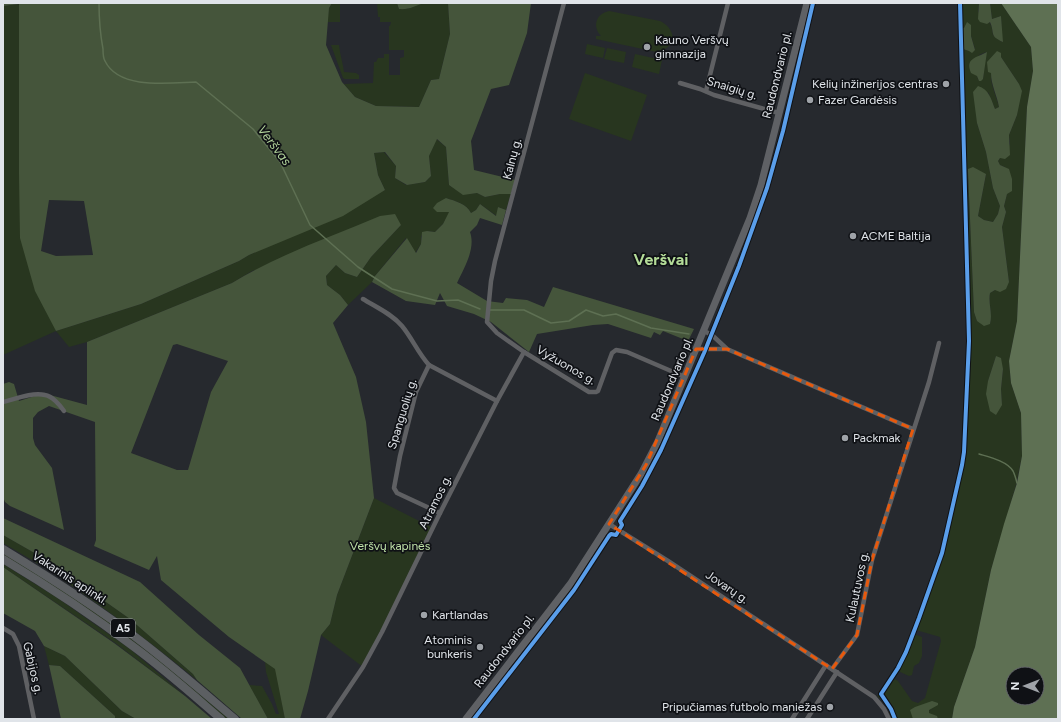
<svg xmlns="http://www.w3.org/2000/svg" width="1061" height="722" viewBox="0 0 1061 722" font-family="Figtree,sans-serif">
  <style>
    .green { fill: #28361f; fill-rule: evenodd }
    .forest { fill: #45553b; fill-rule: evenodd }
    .water { fill: #5e7053; fill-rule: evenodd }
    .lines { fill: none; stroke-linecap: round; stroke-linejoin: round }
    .stream { stroke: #5e7053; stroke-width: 1.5 }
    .street { stroke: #5f6063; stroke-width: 4.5 }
    .primary { stroke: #5f6165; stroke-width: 7 }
    .highway { stroke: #5c5f62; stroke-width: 8 }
    .cycleway-casing { stroke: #0f1115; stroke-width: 6 }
    .cycleway { stroke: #5a9eea; stroke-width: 4 }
    .marked { fill: none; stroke: #e8590c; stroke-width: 3; stroke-dasharray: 8 5; stroke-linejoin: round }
    .poi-dot { fill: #9fa3a8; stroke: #0f1115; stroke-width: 1.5 }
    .labels { text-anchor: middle; stroke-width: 3.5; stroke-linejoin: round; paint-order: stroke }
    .shield { fill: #0f1115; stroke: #a1a5a9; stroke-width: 1 }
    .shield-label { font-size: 11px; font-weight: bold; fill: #e0e4e9 }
    .poi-label { font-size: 12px; fill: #e0e4e9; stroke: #0f1115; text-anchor: start }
    .street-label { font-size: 12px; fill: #e0e4e9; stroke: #0f1115 }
    .park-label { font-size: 12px; fill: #bee0a7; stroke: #0f1115 }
    .water-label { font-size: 13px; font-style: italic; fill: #b2d39b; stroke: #0f1115 }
    .district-label { font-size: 16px; font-weight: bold; fill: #b4dc98; stroke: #0f1115 }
  </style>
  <rect width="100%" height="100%" fill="#26292e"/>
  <!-- green -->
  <g class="green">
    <path d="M332,3H340V22H327L329,8Z"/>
    <path d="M377,3H397L399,9C412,10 413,5 424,3C432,2 440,3 448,3L450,34L439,79L431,80L419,107L376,106L355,97L344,84L373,83L374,62H376L378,58H384V54H389V75H400V58L404,57V50H389V26H390L391,22H380V17H378Z"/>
    <path d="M962,3H979L978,12C988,20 992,22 993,35L1002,42L1001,16L992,19L990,3H1001L1031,47L1033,71L1027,107L1017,321L1009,361L1011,383L1021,413L1022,456L1016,485L991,570L975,647L954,707L952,719H938L936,716L929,714V711L935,708L913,718V719H892L886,704L877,696C884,691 888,682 895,679L898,681L912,701L918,703L925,698L941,641L940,637L916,630L942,556L964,460L966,446L970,344L963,49L969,51L975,49L971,36V25L962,28ZM986,52L983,79L979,81L977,76L979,55ZM1001,57L1019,84L1017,115L1009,135L1010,144L998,161L1000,165L1005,167L1007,194L1004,206L1006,212L1002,227L1009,282L990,293C988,304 993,313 990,324L977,321L974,312L968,172L986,174L978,216L984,220L993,222L998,214L1000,206L993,188L986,152L977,123L988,92L995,109L999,107C997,97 988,80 992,71C995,67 999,62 1001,57ZM996,356L1003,369L1001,389L1002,405L988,381Z"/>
    <path d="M19,4V174L56,331L141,304L239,261L249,255L385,190L378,175L374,153L384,152L396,166L395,178L406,185L425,182L431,176L429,156L436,139L446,147L449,185L463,194L477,193L485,197L500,194H511L506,210L498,207L497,216L480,204L476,210L471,213C467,204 455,201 446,198L450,212L443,224L435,232L427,231L421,236V244L415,253L406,238L375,276L372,282L348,305L340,295L327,285L326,276L336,265L345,273L357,277L371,257L401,225L252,271L232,283L87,342L69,347L56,331L3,355V6Z"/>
    <path d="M609,11L660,21C673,27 679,43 663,50L667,51L666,54L596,39V36H601C592,26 596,14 609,11Z"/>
    <path d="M587,44L605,48L603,58L585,54Z"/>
    <path d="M331,45H339C340,55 343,63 344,72L356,73L359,75V79H345L343,78Z"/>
    <path d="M607,48L626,52L624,63L604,59Z"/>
    <path d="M635,54L662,60L659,74L632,67Z"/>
    <path d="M585,73L647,95L631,141L569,119Z"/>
    <path d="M374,498L433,528L363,667L321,635L330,624L337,595Z"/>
    <path d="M3,535L45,559L130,619L193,674L197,680C135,630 72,582 3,543Z"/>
    <path d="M3,552L93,610L159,660L229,719H226L207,702L17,563L3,555Z"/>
    <path d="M3,564L56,597L130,649L185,696L114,642L3,567Z"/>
    <path d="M914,634L922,637V656L919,663L914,666L912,675L909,676L898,671L908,652Z"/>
    <path d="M44,646L65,656L122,711L136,719H115V716L60,666L49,665Z"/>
    <path d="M265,662L276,669L285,719H268L249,685L262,686L272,704L276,714H279L266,672Z"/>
  </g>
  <!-- forest -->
  <g class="forest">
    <path d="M3,3H332L329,8L326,45L342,82L355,97L376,106L419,107L431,80L439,79L450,34L448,3H531L527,33L509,85L491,89L471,141L474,170L515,180L511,194H500L485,197L477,193L463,195L449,185L446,147L437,139L429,156L431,176L425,182L407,185L395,178L396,166L385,152L374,153L378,175L385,190L343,216L249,255L239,261L141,304L56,331L35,291L20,238L19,174V4L3,6ZM49,200L84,201L93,255L56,256L41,251Z"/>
    <path d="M397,3H424C415,6 409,10 399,9Z"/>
    <path d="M979,3H990L992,19L1001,16L1003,42C989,36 995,33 990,22L987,24L980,22L978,19Z"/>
    <path d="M967,22L971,25V36L975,50L972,53L969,51L963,49L962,28H964Z"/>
    <path d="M997,51L1001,53V57L1019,84L1022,91L1017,115L1009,135L1010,155L1005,159L1000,158L998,161L1000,165L1009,169L1012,179V191L1007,194L1004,206L1006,212L1002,227L1009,282L1006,289L1000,292L995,290L990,293C988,304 993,313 990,324L984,326L977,321L974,312L968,172V169L973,167L986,174L978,216L984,220L993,222L998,214L1000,206L993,188L986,152L977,123L973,92L978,86C989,89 991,99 995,109L999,107C997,95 991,85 991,73L988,72L987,62Z"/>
    <path d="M987,52L983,79L981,81H979L977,76L971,73C965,58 976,58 987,52Z"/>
    <path d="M446,198C455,201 467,204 471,213L476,210L480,204L496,216L498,207L506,210L502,225L480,218L477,225L470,232C476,249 464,268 457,283L487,301L503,303L506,298L527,300L544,307L553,287L694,329L688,341L663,331L660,335L654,332L651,338L608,324L593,325L537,334L529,352L491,322L474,314L447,306L440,293L435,305L406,301L372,282L375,276L407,238L416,253L421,244L422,232L427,231L435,232L443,224L449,212H437L433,208L437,203Z"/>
    <path d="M395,214L401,225L371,257L357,277L345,273L336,265L326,276L327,285L340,295L348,305L333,323L356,377L366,422L374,498L337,595L330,624L321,635L308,691L300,719H285L275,669L229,637L161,580L157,556L149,570L94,546L96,540L95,422L49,406L38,412L33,418V438L35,445L52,468L64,530L10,506L5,502L3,497V384L9,382L14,384L19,401L35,396L50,395L87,405V342L232,283C278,255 330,237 380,216ZM177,344L228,361L211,392L188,470H177L131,453L173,345Z"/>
    <path d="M996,356L1001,358L1003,369L1001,389L1002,405L996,415L990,411L986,394L988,381Z"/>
    <path d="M3,518L140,582L199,635L240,668L268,719H242L197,680L193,674L130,619L45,559L3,535Z"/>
    <path d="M3,567L114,643L185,696L212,719H136L122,711L65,656L44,646L35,631L3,613Z"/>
    <path d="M49,665L60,666L115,716V719H61Z"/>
    <path d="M932,701L938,703V705L929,710V713L937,716L938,719H913L910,710L915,707Z"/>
  </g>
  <!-- water -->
  <path class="water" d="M1001,3H1058V719H952L954,707L975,647L991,570L1004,524L1017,483L1022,456L1021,413L1011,383L1009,361L1017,321L1027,107L1033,71L1031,47ZM1013,674H1037V698H1013Z"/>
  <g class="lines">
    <!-- stream -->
    <g class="stream">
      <path d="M99,3C99,19 100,33 103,49C103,53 103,58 105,61C119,90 169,83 196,82L253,129L280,162L310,225L358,267L392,289L437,301L458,300L480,309"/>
      <path d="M490,310H524L551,323L569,321L586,310L603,316L616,314L651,328L689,334"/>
      <path d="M979,454C989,457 1007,461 1013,471C1015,475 1016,479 1017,483"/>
    </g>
    <!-- street -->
    <g class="street">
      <path d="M564,3L495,261L491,281L487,322L497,333L524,352L589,392H596L598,391L612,353L616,350L627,352L685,377"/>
      <path d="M680,83L700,89L714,95L779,113"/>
      <path d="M706,91L728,3"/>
      <path d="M363,299C376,307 392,314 402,326C412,338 418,353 429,365L416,392L400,456L394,488L397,493L440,513"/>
      <path d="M704,331L712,335L727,349L913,429"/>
      <path d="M696,349H727"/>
      <path d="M429,365L497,401"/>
      <path d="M3,402C15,399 32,392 45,395C52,396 60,405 64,411"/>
      <path d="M609,524L668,561L874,697L884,709L889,719"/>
      <path d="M3,628L13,634L19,646L34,719"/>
      <path d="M832,669L857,635L872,560L929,382L939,343"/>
      <path d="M328,719L363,667L382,632L440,513L497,401L524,352"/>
      <path d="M792,719L826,665"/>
      <path d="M807,719L837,672"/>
    </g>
    <!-- primary -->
    <path class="primary" d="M466,719L571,583L641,474L658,441L750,218L761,185L807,3"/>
    <!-- highway -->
    <g class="highway">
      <path d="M3,549C49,577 95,606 138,639C171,664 203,692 235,719"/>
      <path d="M3,559C48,586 92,615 134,647C164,669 192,694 221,719"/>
    </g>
    <!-- cycleway casing -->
    <g class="cycleway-casing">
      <g id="cycleway">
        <path d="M474,719L574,590L609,536L611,534L616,535L622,525L620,521L642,486L661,450L704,353L739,266L767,188L783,131L813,3"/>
        <path d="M895,719L891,709L881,694L898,668L906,652L919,618L942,553L962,465L964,452L969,341L960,3"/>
      </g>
    </g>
    <!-- cycleway -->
    <use href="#cycleway" class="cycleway"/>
  </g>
  <!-- marked area -->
  <path class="marked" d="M696,349H727L913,429L872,560L857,635L832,669L609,524L646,465Z"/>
  <!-- markers -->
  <g class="poi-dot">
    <circle cx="647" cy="47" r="4"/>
    <circle cx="946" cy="84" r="4"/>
    <circle cx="810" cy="100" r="4"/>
    <circle cx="853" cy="236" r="4"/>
    <circle cx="845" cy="438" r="4"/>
    <circle cx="424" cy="615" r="4"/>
    <circle cx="480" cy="647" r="4"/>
    <circle cx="830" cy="707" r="4"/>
  </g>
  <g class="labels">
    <!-- shield labels -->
    <rect class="shield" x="111" y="619" width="24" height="18" rx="3"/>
    <g class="shield-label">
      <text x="123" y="632">A5</text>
    </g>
    <!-- poi labels -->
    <g class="poi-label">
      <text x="655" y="44">Kauno Veršvų<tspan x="655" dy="14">gimnazija</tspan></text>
      <text x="938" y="88" text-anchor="end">Kelių inžinerijos centras</text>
      <text x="818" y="104">Fazer Gardėsis</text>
      <text x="861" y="240">ACME Baltija</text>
      <text x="853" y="442">Packmak</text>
      <text x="432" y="619">Kartlandas</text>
      <text x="472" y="644" text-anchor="end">Atominis<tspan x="472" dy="14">bunkeris</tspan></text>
      <text x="822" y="711" text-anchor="end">Pripučiamas futbolo maniežas</text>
    </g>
    <!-- street labels -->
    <g class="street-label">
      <text transform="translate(777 75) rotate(-76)" y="4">Raudondvario pl.</text>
      <text transform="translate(732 88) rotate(17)" y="4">Snaigių g.</text>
      <text transform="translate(512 159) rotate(-75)" y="4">Kalnų g.</text>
      <text transform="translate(566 365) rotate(30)" y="4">Vyžuonos g.</text>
      <text transform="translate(672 379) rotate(-67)" y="4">Raudondvario pl.</text>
      <text transform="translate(402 414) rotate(-73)" y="4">Spanguolių g.</text>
      <text transform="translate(435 502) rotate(-64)" y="4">Atramos g.</text>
      <text transform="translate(70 578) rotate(33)" y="4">Vakarinis aplinkl.</text>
      <text transform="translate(727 587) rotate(34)" y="4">Jovarų g.</text>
      <text transform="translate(857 587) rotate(-78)" y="4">Kulautuvos g.</text>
      <text transform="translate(504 651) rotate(-52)" y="4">Raudondvario pl.</text>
      <text transform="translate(33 668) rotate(77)" y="4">Gabijos g.</text>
    </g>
    <!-- park labels -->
    <g class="park-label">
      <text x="390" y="550">Veršvų kapinės</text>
    </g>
    <!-- water labels -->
    <g class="water-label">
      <text transform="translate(275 145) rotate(53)" y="5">Veršvas</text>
    </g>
    <!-- district labels -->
    <g class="district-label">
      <text x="661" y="265">Veršvai</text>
    </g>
  </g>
  <!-- border -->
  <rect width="1061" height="722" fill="none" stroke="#e0e4e9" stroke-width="8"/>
  <!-- north arrow -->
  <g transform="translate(1025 686) rotate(270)"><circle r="19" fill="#0f1115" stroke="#63656a"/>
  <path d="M0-3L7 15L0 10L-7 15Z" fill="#9fa3a8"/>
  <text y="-6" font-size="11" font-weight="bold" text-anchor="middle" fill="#e0e4e9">N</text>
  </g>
</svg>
